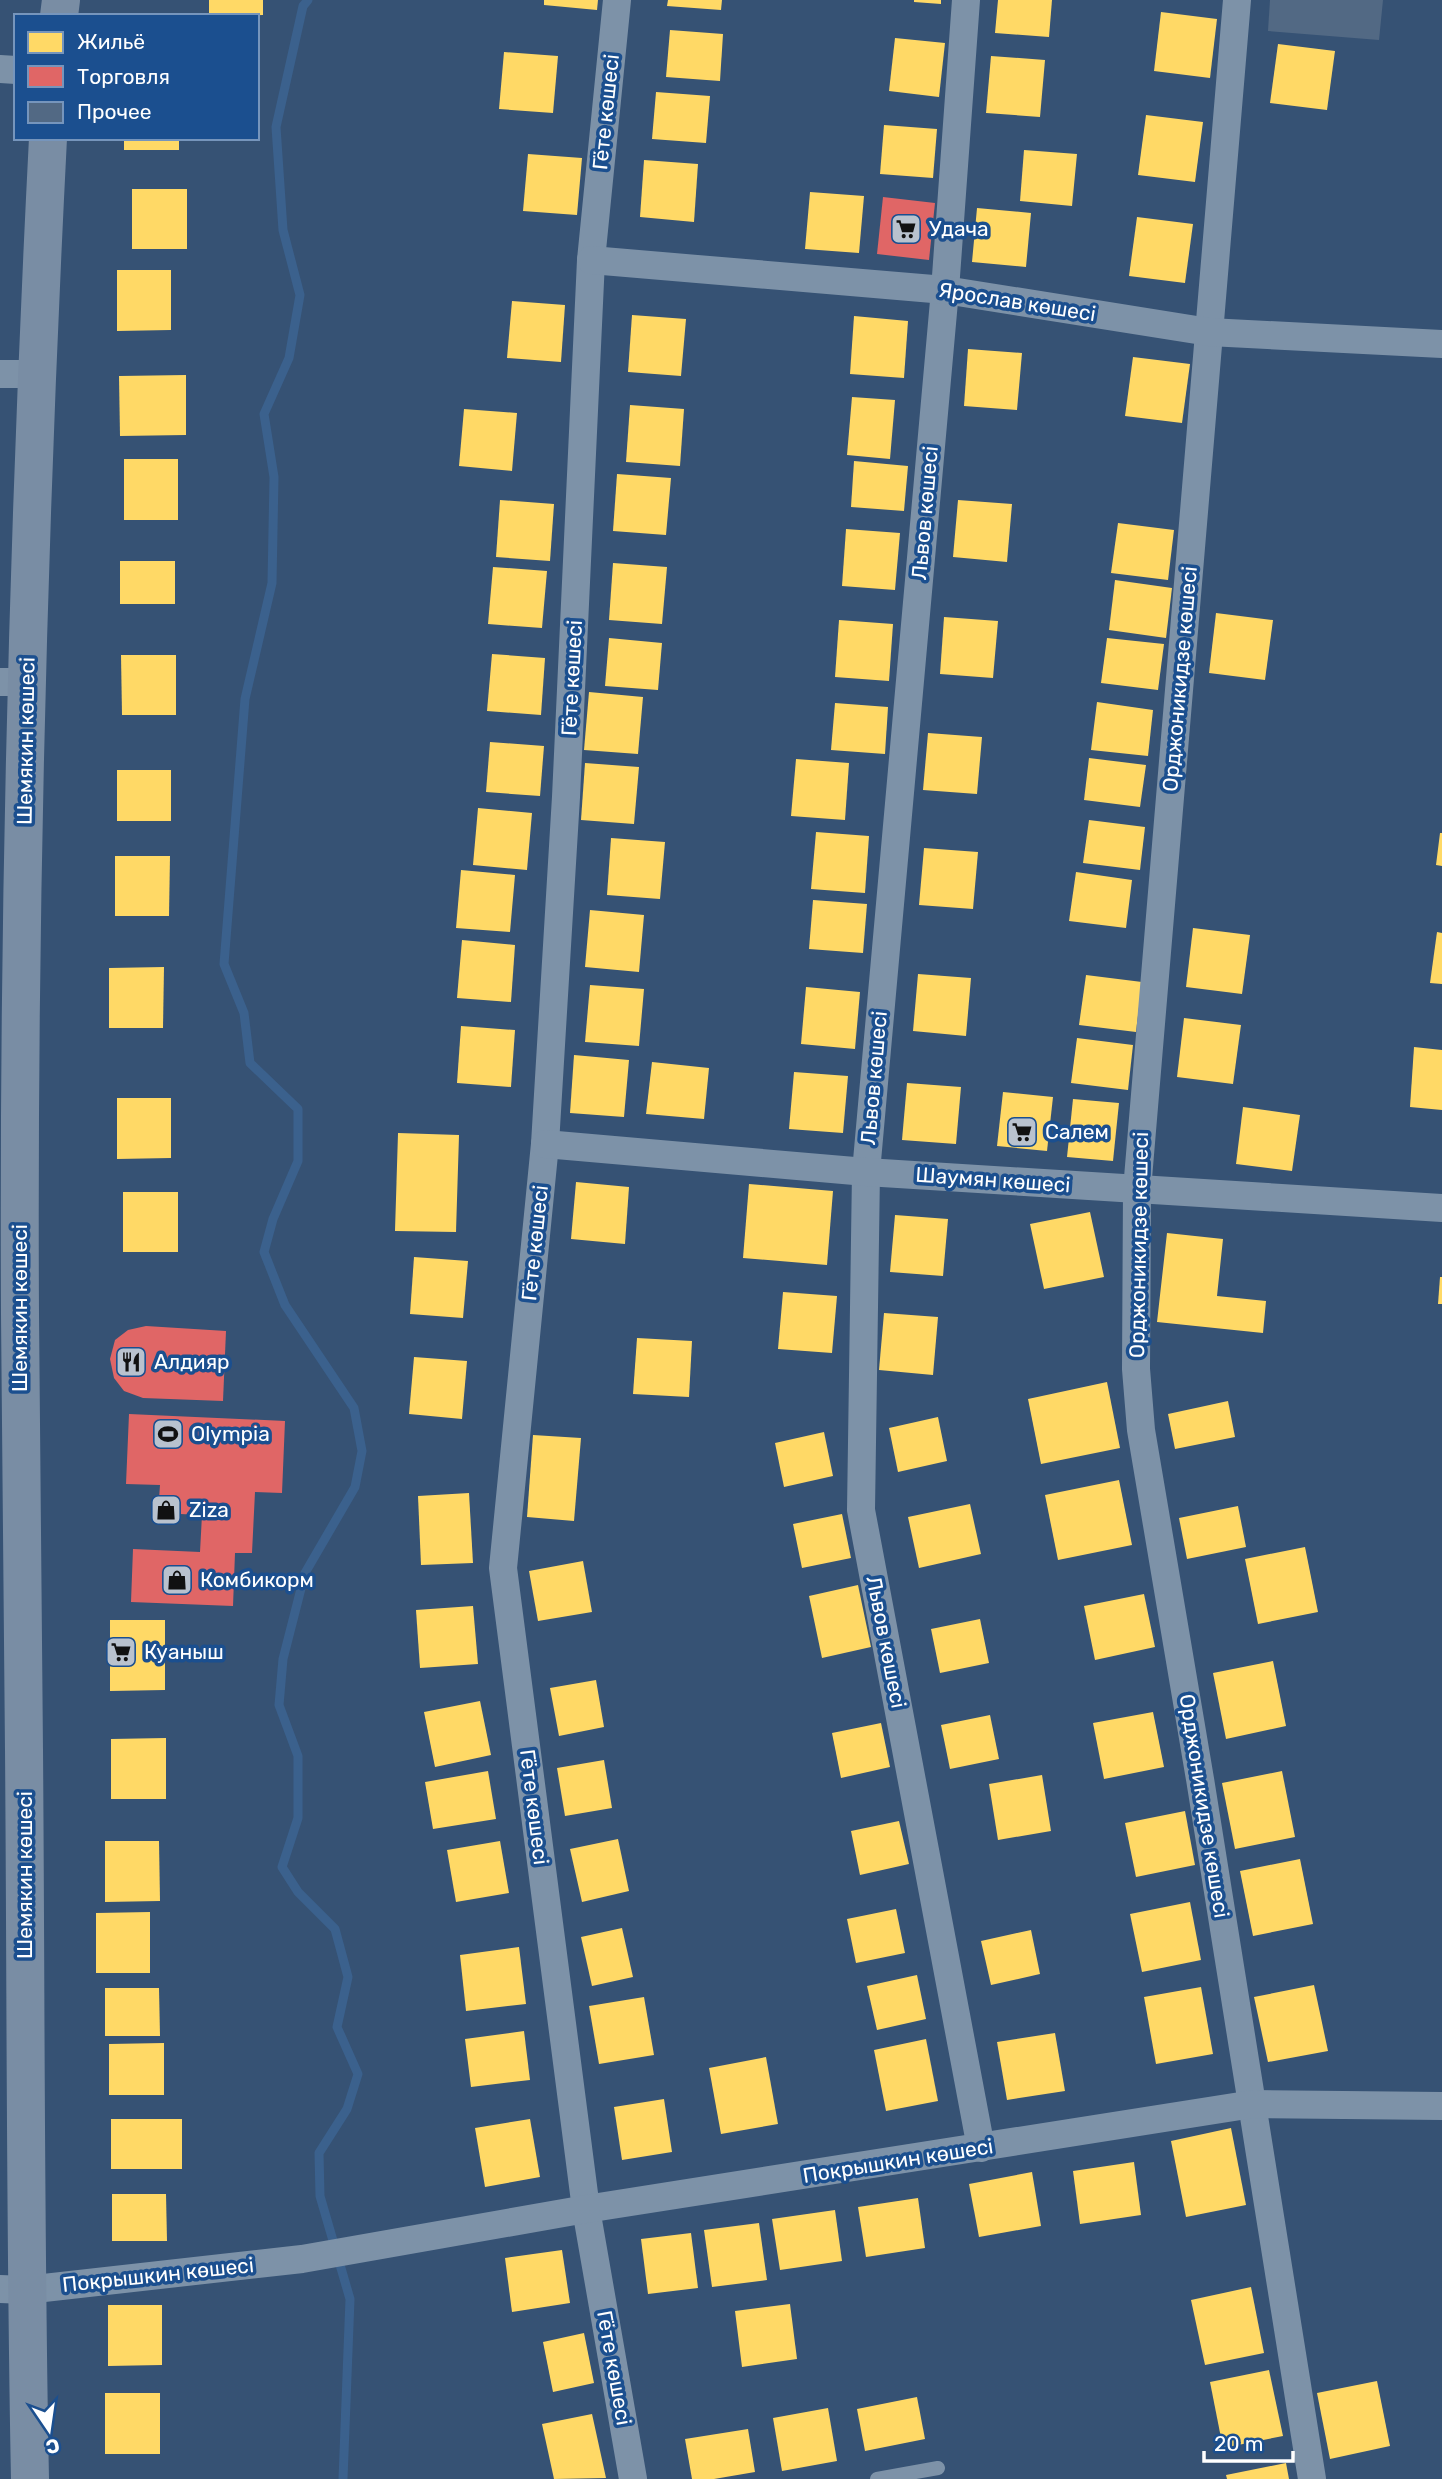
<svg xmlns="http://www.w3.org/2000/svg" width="1442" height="2479" viewBox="0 0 1442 2479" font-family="Rubik,sans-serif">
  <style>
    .homes { fill: #ffd966 }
    .shops { fill: #e06666 }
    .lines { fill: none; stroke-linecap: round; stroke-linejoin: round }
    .stream { stroke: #3b618d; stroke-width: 9 }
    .building { fill: #526984 }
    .service { stroke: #7d92a8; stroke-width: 14 }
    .minor { stroke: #7d92a8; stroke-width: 28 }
    .secondary { stroke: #798da4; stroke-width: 38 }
    .labels { text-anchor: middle; stroke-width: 7; stroke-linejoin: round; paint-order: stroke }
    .street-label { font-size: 21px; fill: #fff; stroke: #1b4f8f }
    .poi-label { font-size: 21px; fill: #fff; stroke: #1b4f8f; text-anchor: start }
  </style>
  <rect width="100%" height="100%" fill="#365274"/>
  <!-- homes -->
  <g class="homes">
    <path d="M209,0H263V15L209,16Z"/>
    <path d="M544,0H598L597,10L544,5Z"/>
    <path d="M668,0H722L721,10L667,6Z"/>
    <path d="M914,0H941V4L914,2Z"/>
    <path d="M998,0H1052L1049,37L995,33Z"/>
    <path d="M1161,12L1217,19L1210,78L1154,71Z"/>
    <path d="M670,30L723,34L720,81L666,77Z"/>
    <path d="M895,38L945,43L939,97L889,91Z"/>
    <path d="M1278,44L1335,51L1327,110L1270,103Z"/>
    <path d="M504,52L558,56L553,113L499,109Z"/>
    <path d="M991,56L1045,60L1040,117L986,113Z"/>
    <path d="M656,92L710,96L706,143L652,139Z"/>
    <path d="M1146,115L1203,122L1195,182L1138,175Z"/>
    <path d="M884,125L937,129L933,178L880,174Z"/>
    <rect x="124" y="138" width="55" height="12"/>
    <path d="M1024,150L1077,154L1072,206L1020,201Z"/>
    <path d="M528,154L582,158L577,215L523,211Z"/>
    <path d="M644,160L698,164L694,222L640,217Z"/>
    <rect x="132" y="189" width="55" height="60"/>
    <path d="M810,192L864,196L859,253L805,249Z"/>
    <path d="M977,208L1031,213L1026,267L972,262Z"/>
    <path d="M1137,217L1193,224L1185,283L1129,276Z"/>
    <path d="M117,270H171V330L117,331Z"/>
    <path d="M512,301L565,305L561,362L507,358Z"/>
    <path d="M632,315L686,319L681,376L628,372Z"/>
    <path d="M854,316L908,321L904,378L850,374Z"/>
    <path d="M968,349L1022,353L1017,410L964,406Z"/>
    <path d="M1133,357L1190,364L1182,423L1125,416Z"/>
    <path d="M186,375V435L120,436L119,376Z"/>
    <path d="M852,397L895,400L890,459L847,455Z"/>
    <path d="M630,405L684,409L680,466L626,462Z"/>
    <path d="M464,409L517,413L512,471L459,466Z"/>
    <rect x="124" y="459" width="54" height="61"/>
    <path d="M854,461L908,466L904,511L851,507Z"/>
    <path d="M617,474L671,478L666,535L613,531Z"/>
    <path d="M500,500L554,504L550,561L496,557Z"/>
    <path d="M958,500L1012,504L1007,562L953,557Z"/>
    <path d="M1118,523L1174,530L1168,580L1111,573Z"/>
    <path d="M846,529L900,533L895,590L842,586Z"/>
    <rect x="120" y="561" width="55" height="43"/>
    <path d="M613,563L667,567L662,624L609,620Z"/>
    <path d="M493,567L547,571L542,628L488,624Z"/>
    <path d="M1115,580L1172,588L1166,638L1109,630Z"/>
    <path d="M1216,613L1273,620L1265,680L1209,673Z"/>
    <path d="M944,617L998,621L993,678L940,674Z"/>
    <path d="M839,620L893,624L889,681L835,677Z"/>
    <path d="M609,638L662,643L658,690L605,686Z"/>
    <path d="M1107,638L1164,644L1158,690L1101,683Z"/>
    <path d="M492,654L545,658L541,715L487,711Z"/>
    <path d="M121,655H176V715H122Z"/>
    <path d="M589,692L643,697L638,754L584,750Z"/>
    <path d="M1097,702L1153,710L1148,756L1091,750Z"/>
    <path d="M835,703L888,707L885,754L831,750Z"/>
    <path d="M928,733L982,737L977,794L923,790Z"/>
    <path d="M490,742L544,746L540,796L486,792Z"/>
    <path d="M1089,758L1146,765L1140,807L1084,800Z"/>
    <path d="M796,759L849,763L845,820L791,816Z"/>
    <path d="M585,763L639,767L634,824L581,820Z"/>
    <rect x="117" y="770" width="54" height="51"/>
    <path d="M478,808L532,813L527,870L473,865Z"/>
    <path d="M1089,820L1145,827L1140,870L1083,863Z"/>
    <path d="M816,832L869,836L865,893L811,889Z"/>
    <path d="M1440,833H1442V866L1436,865Z"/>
    <path d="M611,838L665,842L660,899L607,895Z"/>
    <path d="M924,848L978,852L973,909L919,905Z"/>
    <path d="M115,856H170L169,916H115Z"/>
    <path d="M461,870L515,875L510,932L456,928Z"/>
    <path d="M1076,872L1132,880L1126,928L1069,921Z"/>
    <path d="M813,900L867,904L863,953L809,949Z"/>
    <path d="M590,910L644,915L639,972L585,967Z"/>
    <path d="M1193,928L1250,935L1242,994L1186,987Z"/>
    <path d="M1437,932L1442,933V984L1430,983Z"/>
    <path d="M462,940L515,945L511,1002L457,998Z"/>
    <path d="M164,967L163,1028H109V968Z"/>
    <path d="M918,974L971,978L966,1036L913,1031Z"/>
    <path d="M1086,975L1142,982L1136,1032L1079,1025Z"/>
    <path d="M590,985L644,989L639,1046L585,1042Z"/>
    <path d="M806,987L860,992L855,1049L801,1044Z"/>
    <path d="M1184,1018L1241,1025L1233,1084L1177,1077Z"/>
    <path d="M461,1026L515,1030L511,1087L457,1083Z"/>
    <path d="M1077,1038L1133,1045L1128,1090L1071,1083Z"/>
    <path d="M1414,1047L1442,1050V1110L1410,1107Z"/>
    <path d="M574,1055L629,1060L624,1117L570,1113Z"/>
    <path d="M652,1062L709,1068L704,1119L646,1114Z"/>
    <path d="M794,1072L848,1076L843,1133L789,1129Z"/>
    <path d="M907,1083L961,1087L956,1144L902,1140Z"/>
    <path d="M1003,1092L1053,1097L1047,1151L997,1146Z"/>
    <path d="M117,1098H171V1158L117,1159Z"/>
    <path d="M1073,1099L1119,1103L1113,1161L1067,1157Z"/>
    <path d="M1243,1107L1300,1115L1292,1171L1236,1164Z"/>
    <path d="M398,1133L459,1135L456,1232L395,1231Z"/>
    <path d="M576,1182L629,1187L625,1244L571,1239Z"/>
    <path d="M749,1184L833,1191L827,1265L743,1258Z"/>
    <rect x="123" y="1192" width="55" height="60"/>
    <path d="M1090,1212L1104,1277L1044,1289L1030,1224Z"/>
    <path d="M895,1215L948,1219L943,1276L890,1272Z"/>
    <path d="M1167,1233L1223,1239L1217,1296L1266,1301L1263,1333L1157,1322Z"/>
    <path d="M414,1257L468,1261L463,1318L410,1314Z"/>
    <path d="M1440,1277H1442V1304H1438Z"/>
    <path d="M783,1292L837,1296L832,1353L778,1349Z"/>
    <path d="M884,1313L938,1317L933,1375L879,1370Z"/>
    <path d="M637,1338L692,1341L689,1397L633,1394Z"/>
    <path d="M414,1357L467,1361L462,1419L409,1414Z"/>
    <path d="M1107,1382L1120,1448L1041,1464L1028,1399Z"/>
    <path d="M1228,1401L1235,1437L1175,1449L1168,1414Z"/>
    <path d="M938,1417L947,1461L898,1472L889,1428Z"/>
    <path d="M824,1432L833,1476L784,1487L775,1443Z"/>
    <path d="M533,1435L581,1438L574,1521L527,1517Z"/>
    <path d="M1119,1480L1132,1545L1058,1560L1045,1495Z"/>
    <path d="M469,1493L473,1563L421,1565L418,1496Z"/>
    <path d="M970,1504L981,1554L919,1568L908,1517Z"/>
    <path d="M1238,1506L1246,1547L1187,1559L1179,1518Z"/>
    <path d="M842,1514L851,1558L802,1568L793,1524Z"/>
    <path d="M1305,1547L1318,1612L1258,1624L1245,1559Z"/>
    <path d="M583,1561L592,1612L538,1621L529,1571Z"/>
    <path d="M858,1585L871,1647L822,1658L809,1596Z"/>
    <path d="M1144,1594L1155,1647L1095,1660L1084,1606Z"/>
    <path d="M473,1606L478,1664L420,1668L416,1610Z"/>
    <path d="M980,1619L989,1663L940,1673L931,1629Z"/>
    <path d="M110,1620H165V1690L110,1691Z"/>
    <path d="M1273,1661L1286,1726L1226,1739L1213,1673Z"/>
    <path d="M596,1680L604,1727L559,1736L550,1688Z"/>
    <path d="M480,1701L491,1755L435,1767L424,1712Z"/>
    <path d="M1153,1712L1164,1767L1104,1779L1093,1723Z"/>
    <path d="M990,1715L999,1759L950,1769L941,1725Z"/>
    <path d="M881,1723L890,1767L841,1778L832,1733Z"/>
    <path d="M166,1738V1799H111V1739Z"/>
    <path d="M604,1760L612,1808L565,1816L557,1768Z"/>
    <path d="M488,1771L496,1819L433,1829L425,1782Z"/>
    <path d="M1282,1771L1295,1837L1235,1849L1222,1783Z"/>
    <path d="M1042,1775L1051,1831L998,1840L989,1784Z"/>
    <path d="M1185,1811L1195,1865L1136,1877L1125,1823Z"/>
    <path d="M899,1821L909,1864L860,1875L851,1831Z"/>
    <path d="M618,1839L629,1891L582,1902L570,1849Z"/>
    <path d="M105,1841H159L160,1901L105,1902Z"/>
    <path d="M500,1841L509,1893L456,1902L447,1850Z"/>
    <path d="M1300,1859L1313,1924L1253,1936L1240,1871Z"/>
    <path d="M1190,1902L1201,1960L1142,1972L1130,1914Z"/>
    <path d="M896,1909L905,1953L856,1963L847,1919Z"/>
    <path d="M150,1912V1973H96V1913Z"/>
    <path d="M622,1928L633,1977L592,1986L581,1937Z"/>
    <path d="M1031,1930L1040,1974L991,1985L981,1941Z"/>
    <path d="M519,1947L526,2004L466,2011L460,1955Z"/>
    <path d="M917,1975L926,2019L877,2030L867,1986Z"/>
    <path d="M1314,1985L1328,2051L1268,2062L1254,1997Z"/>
    <path d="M1201,1987L1213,2054L1156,2064L1144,1997Z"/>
    <path d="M105,1988H159L160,2036H105Z"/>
    <path d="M644,1997L654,2055L599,2064L589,2006Z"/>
    <path d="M524,2031L530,2080L471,2087L465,2039Z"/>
    <path d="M1055,2033L1065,2091L1007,2100L997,2042Z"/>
    <path d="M926,2039L938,2101L886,2111L874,2050Z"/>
    <path d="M164,2043V2095H109V2044Z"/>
    <path d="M766,2057L778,2124L721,2134L709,2068Z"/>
    <path d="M664,2099L672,2152L622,2160L614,2107Z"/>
    <rect x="111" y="2119" width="71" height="50"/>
    <path d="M530,2119L540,2177L485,2187L475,2128Z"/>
    <path d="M1231,2128L1246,2205L1186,2217L1171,2141Z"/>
    <path d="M1134,2162L1141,2215L1080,2224L1073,2171Z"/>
    <path d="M1032,2172L1041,2226L979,2237L969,2184Z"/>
    <path d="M112,2194H166L167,2241H112Z"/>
    <path d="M918,2198L925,2248L866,2257L858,2207Z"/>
    <path d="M835,2210L842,2261L780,2270L772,2219Z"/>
    <path d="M759,2223L767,2280L712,2287L704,2230Z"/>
    <path d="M691,2233L698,2288L648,2294L641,2239Z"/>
    <path d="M562,2250L570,2303L512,2312L505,2258Z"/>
    <path d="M1251,2287L1264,2353L1205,2365L1191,2300Z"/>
    <path d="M790,2304L797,2359L742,2367L735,2311Z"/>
    <path d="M108,2305H162V2365L108,2366Z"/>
    <path d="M584,2333L594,2383L553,2392L543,2342Z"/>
    <path d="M1269,2370L1283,2436L1223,2448L1210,2382Z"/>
    <path d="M1377,2381L1390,2446L1330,2459L1317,2393Z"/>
    <rect x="105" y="2393" width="55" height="61"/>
    <path d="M917,2397L925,2439L865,2451L857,2409Z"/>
    <path d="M828,2408L837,2461L782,2471L773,2418Z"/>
    <path d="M592,2414L606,2478L554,2479L542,2424Z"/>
    <path d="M748,2429L755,2472L714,2479H692L685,2439Z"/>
    <path d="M1286,2463L1289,2479H1227L1226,2475Z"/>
  </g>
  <!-- shops -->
  <g class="shops">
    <path d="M883,197L935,203L929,260L877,254Z"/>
    <path d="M146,1326L226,1331L223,1401L143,1398L124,1391L114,1378L110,1359L115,1340L128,1330Z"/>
    <path d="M129,1414L285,1421L282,1493L255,1492L252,1553H235L233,1606L131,1602L133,1549L200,1552L202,1515L158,1513L160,1485L126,1484Z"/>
  </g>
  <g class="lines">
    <!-- stream -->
    <path class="stream" d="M308,0L303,6L276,127L283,230L300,295L289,358L264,414L274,477L272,583L245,699L224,964L244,1013L250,1063L298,1109V1161L273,1219L264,1252L285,1305L354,1408L362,1451L355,1487L305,1573L283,1659L279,1705L298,1756V1818L282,1867L298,1892L335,1929L348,1977L337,2027L358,2074L347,2109L319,2153L320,2196L350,2299L343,2479"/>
  </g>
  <!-- building -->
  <path class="building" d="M1270,0H1383L1379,40L1268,31Z"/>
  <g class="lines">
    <!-- service -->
    <path class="service" d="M877,2479L938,2468"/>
    <!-- minor -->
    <g class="minor">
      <path d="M617,0L591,260L566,797L545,1144L503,1568L586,2209L633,2479"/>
      <path d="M966,0L945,290L866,1172L861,1510L981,2148"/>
      <path d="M1237,0L1137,1190L1136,1369L1141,1430L1200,1779L1312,2479"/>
      <path d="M0,69L16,70"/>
      <path d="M591,260L945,290L1209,332L1442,344"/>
      <path d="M0,374H36"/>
      <path d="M0,682H27"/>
      <path d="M545,1144L866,1172L1442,1208"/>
      <path d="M0,2289L26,2290L302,2259L586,2209L1253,2104L1442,2106"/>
    </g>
    <!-- secondary -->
    <g class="secondary">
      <path d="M59,16L61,0"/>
      <path d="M30,2479C25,2236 26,1993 24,1750C23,1604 20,1459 20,1314C18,922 28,530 48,138"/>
    </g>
  </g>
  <!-- icons -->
  <defs>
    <g id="supermarket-square" transform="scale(1.575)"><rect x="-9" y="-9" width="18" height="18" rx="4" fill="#b9c2ce" stroke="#1b4f8f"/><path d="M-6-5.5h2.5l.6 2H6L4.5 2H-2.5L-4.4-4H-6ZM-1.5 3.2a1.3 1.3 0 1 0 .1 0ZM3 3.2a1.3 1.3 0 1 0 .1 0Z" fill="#111"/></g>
    <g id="restaurant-square" transform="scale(1.575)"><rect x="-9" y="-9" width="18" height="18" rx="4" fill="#b9c2ce" stroke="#1b4f8f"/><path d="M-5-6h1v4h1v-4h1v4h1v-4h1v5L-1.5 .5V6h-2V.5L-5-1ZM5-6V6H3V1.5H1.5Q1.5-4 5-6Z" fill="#111"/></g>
    <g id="stadium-square" transform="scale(1.575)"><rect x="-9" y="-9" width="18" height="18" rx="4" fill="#b9c2ce" stroke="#1b4f8f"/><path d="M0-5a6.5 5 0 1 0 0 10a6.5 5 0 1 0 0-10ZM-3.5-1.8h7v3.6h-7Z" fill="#111"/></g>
    <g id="shop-square" transform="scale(1.575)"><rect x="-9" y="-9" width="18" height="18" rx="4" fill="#b9c2ce" stroke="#1b4f8f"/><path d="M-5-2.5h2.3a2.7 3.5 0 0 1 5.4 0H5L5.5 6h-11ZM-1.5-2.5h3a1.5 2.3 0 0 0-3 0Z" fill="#111"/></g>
  </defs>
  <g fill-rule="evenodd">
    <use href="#supermarket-square" x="906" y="229"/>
    <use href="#supermarket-square" x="1022" y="1132"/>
    <use href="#restaurant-square" x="131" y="1362"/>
    <use href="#stadium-square" x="168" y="1434"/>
    <use href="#shop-square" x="166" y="1510"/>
    <use href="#shop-square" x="177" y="1580"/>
    <use href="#supermarket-square" x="121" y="1652"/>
  </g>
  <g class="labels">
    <!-- street labels -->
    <g class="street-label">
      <text transform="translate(606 112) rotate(-84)" y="7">Гёте көшесі</text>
      <text transform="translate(1017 302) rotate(9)" y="7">Ярослав көшесі</text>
      <text transform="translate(925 513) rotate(-85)" y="7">Львов көшесі</text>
      <text transform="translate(572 678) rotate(-87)" y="7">Гёте көшесі</text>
      <text transform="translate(1180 679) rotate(-85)" y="7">Орджоникидзе көшесі</text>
      <text transform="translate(26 741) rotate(-89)" y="7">Шемякин көшесі</text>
      <text transform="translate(874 1078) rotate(-85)" y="7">Львов көшесі</text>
      <text transform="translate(993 1180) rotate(4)" y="7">Шаумян көшесі</text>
      <text transform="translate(535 1243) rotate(-84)" y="7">Гёте көшесі</text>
      <text transform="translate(1139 1245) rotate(-89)" y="7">Орджоникидзе көшесі</text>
      <text transform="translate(20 1308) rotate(-90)" y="7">Шемякин көшесі</text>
      <text transform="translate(886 1642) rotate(79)" y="7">Львов көшесі</text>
      <text transform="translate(1204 1806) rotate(81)" y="7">Орджоникидзе көшесі</text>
      <text transform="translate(534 1807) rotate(83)" y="7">Гёте көшесі</text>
      <text transform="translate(25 1875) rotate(-90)" y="7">Шемякин көшесі</text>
      <text transform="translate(898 2161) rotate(-9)" y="7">Покрышкин көшесі</text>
      <text transform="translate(158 2275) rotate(-6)" y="7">Покрышкин көшесі</text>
      <text transform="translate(614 2368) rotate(80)" y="7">Гёте көшесі</text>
    </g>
    <!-- poi labels -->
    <g class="poi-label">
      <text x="929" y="236">Удача</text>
      <text x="1045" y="1139">Салем</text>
      <text x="154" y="1369">Алдияр</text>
      <text x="191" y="1441">Olympia</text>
      <text x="189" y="1517">Ziza</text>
      <text x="200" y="1587">Комбикорм</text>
      <text x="144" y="1659">Куаныш</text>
    </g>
  </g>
  <!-- legend -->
  <rect x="14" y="14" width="245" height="126" fill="#1b4f8f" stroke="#7695bc" stroke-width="2"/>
  <rect x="28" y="32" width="35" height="21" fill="#ffd966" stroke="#7695bc" stroke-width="2"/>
  <text x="77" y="49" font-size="21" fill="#ffffff">Жильё</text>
  <rect x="28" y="66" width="35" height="21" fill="#e06666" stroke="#7695bc" stroke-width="2"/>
  <text x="77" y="84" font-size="21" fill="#ffffff">Торговля</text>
  <rect x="28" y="102" width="35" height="21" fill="#526984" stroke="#7695bc" stroke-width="2"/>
  <text x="77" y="119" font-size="21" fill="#ffffff">Прочее</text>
  <!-- north arrow -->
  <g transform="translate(49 2430) rotate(167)" stroke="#1b4f8f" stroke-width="5" paint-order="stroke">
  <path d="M0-5L12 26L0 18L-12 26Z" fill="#ffffff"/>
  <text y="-10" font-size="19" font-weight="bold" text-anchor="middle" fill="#ffffff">С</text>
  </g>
  <!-- scale -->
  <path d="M1204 2451v10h89v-10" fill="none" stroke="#ffffff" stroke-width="3.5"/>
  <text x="1214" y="2451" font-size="21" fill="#ffffff" stroke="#1b4f8f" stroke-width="5" paint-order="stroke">20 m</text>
</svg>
